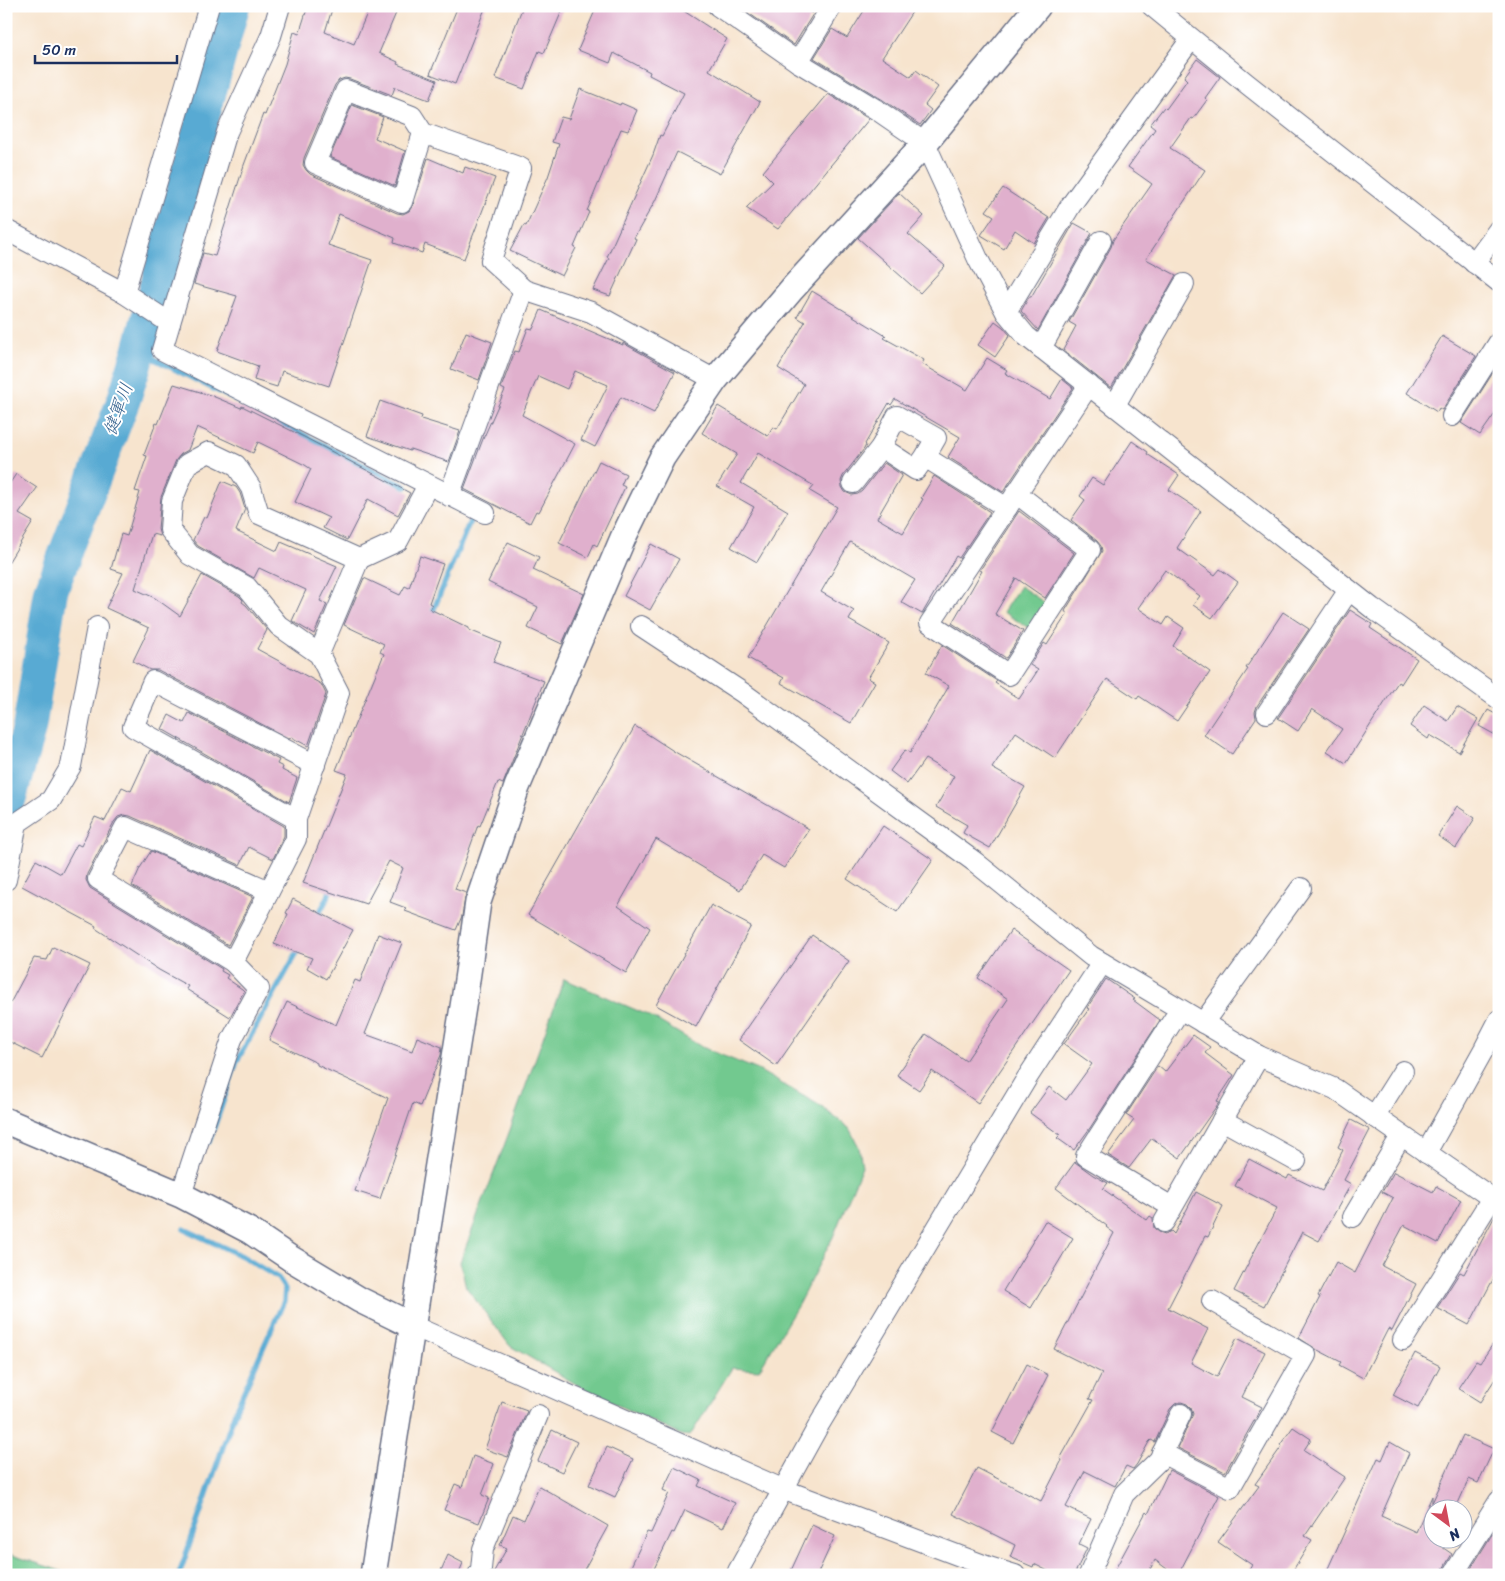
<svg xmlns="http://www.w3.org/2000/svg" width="1505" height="1581" viewBox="0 0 1505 1581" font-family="Sriracha,'Klee One',sans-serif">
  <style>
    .green { fill: #72c98f; stroke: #467c76 }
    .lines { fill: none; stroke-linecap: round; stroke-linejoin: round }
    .stream { stroke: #58aad3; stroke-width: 5.5 }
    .river { stroke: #58aad3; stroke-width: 34 }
    .building { fill: #e0b0cd }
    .minor-casing { stroke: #686e85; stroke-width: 22 }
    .tertiary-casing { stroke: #686e85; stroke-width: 28 }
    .minor { stroke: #fff; stroke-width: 20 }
    .tertiary { stroke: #fff; stroke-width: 25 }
    .labels { text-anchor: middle; stroke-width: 4; stroke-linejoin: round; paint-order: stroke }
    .water-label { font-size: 18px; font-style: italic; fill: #33608d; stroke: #fff }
  </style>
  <rect width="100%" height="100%" fill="#fff"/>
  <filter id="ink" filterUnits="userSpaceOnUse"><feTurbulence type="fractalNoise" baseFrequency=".02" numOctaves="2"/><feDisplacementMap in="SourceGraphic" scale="10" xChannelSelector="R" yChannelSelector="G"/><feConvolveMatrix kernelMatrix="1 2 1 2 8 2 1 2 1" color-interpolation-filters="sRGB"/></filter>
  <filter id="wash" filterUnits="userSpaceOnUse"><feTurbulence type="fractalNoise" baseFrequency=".0096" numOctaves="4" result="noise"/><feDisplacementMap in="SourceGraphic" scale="20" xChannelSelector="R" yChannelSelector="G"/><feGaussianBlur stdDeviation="1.12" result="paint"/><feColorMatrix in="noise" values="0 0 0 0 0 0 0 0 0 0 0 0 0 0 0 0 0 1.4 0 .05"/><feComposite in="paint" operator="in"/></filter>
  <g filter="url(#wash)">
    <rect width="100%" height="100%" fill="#f7e4ce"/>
    <!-- green -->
    <g class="green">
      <path d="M1020,586L1048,605L1032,630L1003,612Z"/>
      <path d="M564,979L650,1016L702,1047L758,1070L819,1105L849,1128L859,1147L862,1166L833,1237L799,1303L759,1370L732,1368L690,1436L681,1435L588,1391L510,1346L466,1287L460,1262L510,1130Z"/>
      <path d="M6,1553L73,1575H6Z"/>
    </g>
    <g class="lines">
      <!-- stream -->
      <g class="stream">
        <path d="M139,351L406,487"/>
        <path d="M431,616L470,521"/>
        <path d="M316,919L328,897L332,885"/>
        <path d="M209,1142L237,1061L300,947"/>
        <path d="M179,1575L236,1409L284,1301L285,1289L278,1278L242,1256L184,1229"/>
      </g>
      <!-- river -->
      <path class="river" d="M6,811L29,729L51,591L124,399L139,351L233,6"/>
    </g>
    <g id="blocks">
      <!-- building -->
      <g class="building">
        <path d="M308,6H333L325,32L354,44L370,6H399L379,53L398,62L397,64L437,80L429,100L395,87L392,95L350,79L345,78L339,80L335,85L304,158L303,165L306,170L310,174L397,213L403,214L409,211L413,205L428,158L463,173L465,167L495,178L464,259L425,244L422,253L394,243L395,238L339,214L328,245L372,260L329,386L282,371L277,387L254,380L258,366L217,351L237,296L194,284L203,253L215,256L244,165L263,114L265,115L285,64L294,32L299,34Z"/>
        <path d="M458,6H486L455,84L430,74Z"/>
        <path d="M523,6H564L544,53L539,51L524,89L495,78Z"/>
        <path d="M597,6H676L727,39L709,70L760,102L720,174L677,152L655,201L634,238L636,239L610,296L593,290L609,258L607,257L653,155L660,135L662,136L684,93L649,75L650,72L614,53L610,63L578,50Z"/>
        <path d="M751,6H802L813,14L794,45L747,12Z"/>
        <path d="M867,6H916L882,58L911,77L916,70L938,87L925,105L931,110L920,125L883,100L814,58L832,29L847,38Z"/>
        <path d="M1197,59L1220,77L1205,98L1207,100L1193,119L1191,118L1170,148L1205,170L1146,259L1176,275L1111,388L1063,350L1076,326L1069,322L1111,247L1113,240L1152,184L1128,167L1155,129L1150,125L1164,107L1166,109L1187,80L1184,77Z"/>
        <path d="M580,89L620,105L621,103L637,110L628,131L621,129L587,211L589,212L574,247L576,248L562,276L510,251L524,225L526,226L548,177L559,144L552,142L561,117L569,119Z"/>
        <path d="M828,94L869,119L778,229L746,208L773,182L763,172Z"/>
        <path d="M352,105L383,117L375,138L405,151L395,186L330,157Z"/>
        <path d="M1003,188L1049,218L1034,243L1015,230L1004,249L981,235L994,216L986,211Z"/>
        <path d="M899,193L924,216L908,234L945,266L920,293L858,238Z"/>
        <path d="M1074,223L1092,233L1038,330L1021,311L1029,297H1031Z"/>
        <path d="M812,291L886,336L884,338L924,360L922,364L967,390L987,358L1007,370L1005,373L1050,399L1062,379L1073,388L1003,492L948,457L960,437L895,399L891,405L889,403L865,444L866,445L864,449L843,476L841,481L842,487L845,492L852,495L858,494L862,491L884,463L902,475L877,518L903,533L923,499L921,498L934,476L990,512L959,558L956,556L922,614L901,602L915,580L850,542L821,592L854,611L849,620L889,643L868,678L875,682L851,723L781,683L784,678L748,658L837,507L810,491L814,486L758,453L741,483L788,511L757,562L731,547L754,507L717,486L737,454L702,433L718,406L768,436L773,427L777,429L804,384L778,368L805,322L797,317Z"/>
        <path d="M541,310L623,345V343L675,372L654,413L621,397L595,447L581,440L608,385L575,371L567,389L538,376L522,415L575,444L539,512L536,511L530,523L464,489L483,439L505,390L501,388L515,351L519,352L528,328L533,329Z"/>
        <path d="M995,321L1003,327L1010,335L995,357L978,345Z"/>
        <path d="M466,332L492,342L479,380L451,369Z"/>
        <path d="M1442,336L1476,356L1442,410L1439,408L1437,412L1407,393Z"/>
        <path d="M1496,368L1499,370V408L1480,435L1461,423Z"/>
        <path d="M174,384L210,395L241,408L242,406L304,437L410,493L398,515L368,499L347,540L323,528L329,518L295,502L311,469L305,465L258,442L253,453L197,427L188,450L181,454L176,460L161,497L158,529L160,536L152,534L135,589L155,598L180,616L202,575L239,596L243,600L242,602L246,605L267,630L257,649L321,684L326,694L308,746L291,737L290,739L158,670H150L133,661L149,628L106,608L123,573L111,569L121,534L127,536L140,492L135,491L147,456L144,455L156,423L158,424Z"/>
        <path d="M380,401L422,416L421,419L460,431L449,462L410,449V451L367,436Z"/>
        <path d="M1132,441L1148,452L1147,454L1179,475L1169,490L1201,511L1177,548L1215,575L1220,569L1238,582L1212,618L1193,605L1200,596L1165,570L1138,608L1163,625L1168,617L1184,628L1173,646L1210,672L1177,721L1139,696L1137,699L1107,679L1055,758L1016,732L992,768L1025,787L990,848L963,833L967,825L936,807L954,776L925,759L907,784L890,771L905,750L910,753L949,686L926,673L942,645L997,681L995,683L1019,699L1038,670L1030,665L1044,643L1047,645L1067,614L1065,611L1102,551L1101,546L1097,541L1071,520L1085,500L1080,496L1092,478L1103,485Z"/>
        <path d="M599,461L626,474L621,485L625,487L597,546L594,544L588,557L559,543Z"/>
        <path d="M16,474L37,488L19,514L33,522L6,566V489Z"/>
        <path d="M222,481L236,487L240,493L245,509L236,531L277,551L281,542L337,566L320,601L327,604L314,634L292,621L306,590L259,568L254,578L198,546L193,540L204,517L207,518Z"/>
        <path d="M1019,511L1074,553L1045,598L1016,578L995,614L1023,631L1006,658L952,623L982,571L980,570Z"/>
        <path d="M508,542L539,557L533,570L584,594L562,644L528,628L538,607L488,582Z"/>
        <path d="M651,544L679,559L650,610L624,596Z"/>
        <path d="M420,556L443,564L429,603L432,605L430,609L469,628V630L501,643L493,662L544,681L503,784L498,782L480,826L478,825L455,889L466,893L462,916L456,930L405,911L406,908L390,902L403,868L389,861L366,904L303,883L347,774L336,770L384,654L380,652L384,644L344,625L364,578L400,595L405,586L409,588Z"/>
        <path d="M1350,610L1372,624L1370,628L1417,659L1401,684L1398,682L1346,763L1327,751L1342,729L1312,709L1298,731L1278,718Z"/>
        <path d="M1283,612L1309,629L1257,706L1255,712L1256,718L1232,754L1204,735L1248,669L1246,668Z"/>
        <path d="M1424,705L1448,721L1457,707L1478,719L1459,752L1430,735L1428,739L1410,726Z"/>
        <path d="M1488,710L1499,716V737L1479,726Z"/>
        <path d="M189,713L279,760L277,764L283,767L282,770L297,778L289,802L162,729L169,715L184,723Z"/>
        <path d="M635,726L675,752L809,829L784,868L762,855L740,890L656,839L618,906L650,928L626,973L528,915Z"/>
        <path d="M150,750L284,826V836L273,859L249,847L240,865L130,816L124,815L118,817L114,822L87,874L86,880L90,888L222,969L221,971L228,975L226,978L242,989L244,991L230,1017L186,989L188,986L159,970L95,928L96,926L22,886L36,860L61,874L77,844L81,846L95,817L105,821L122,787L131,791Z"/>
        <path d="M1457,806L1475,818L1456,848L1438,836Z"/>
        <path d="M883,826L933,860L897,912L847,879Z"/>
        <path d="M151,851L253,897L228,945L132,886L140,868Z"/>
        <path d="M293,899L353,930L326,979L307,968L312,958L274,944L288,914L286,913Z"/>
        <path d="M711,905L751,926L696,1027L656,1005Z"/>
        <path d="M1011,930L1069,970L978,1103L932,1071L919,1090L897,1075L926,1034L966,1061L1008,999L978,978Z"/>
        <path d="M378,934L402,943L365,1034L412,1051L417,1037L442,1047L441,1055L420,1106L413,1103L380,1199L355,1191L388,1098L317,1065V1063L269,1040L287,1002L336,1025L355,980L360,982Z"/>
        <path d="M812,935L849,961L776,1066L739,1040Z"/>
        <path d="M53,947L90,965L42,1058L6,1040V1011L34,958L47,960Z"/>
        <path d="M1106,979L1135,999L1133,1000L1160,1020L1090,1128L1074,1150L1057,1138L1060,1135L1030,1113L1049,1087L1066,1100L1092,1064L1064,1044L1089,1009L1087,1008Z"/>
        <path d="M1193,1035L1210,1047L1205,1053L1234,1075L1217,1101L1219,1102L1218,1104L1180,1158L1152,1138L1129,1168L1108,1155L1134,1120L1126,1115L1158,1066L1165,1072Z"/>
        <path d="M1351,1120L1370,1130L1344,1180L1351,1184L1319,1241L1302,1232L1264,1306L1234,1291L1277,1208L1235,1186L1249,1159L1287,1179L1289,1175L1322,1191L1343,1150L1338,1147Z"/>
        <path d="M1075,1162L1093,1175L1108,1183L1103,1189L1147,1220L1150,1216L1153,1218L1154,1228L1159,1232L1165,1234L1171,1231L1174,1234L1196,1192L1223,1206L1208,1237L1205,1236L1168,1308L1208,1329L1191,1363L1217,1377L1237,1338L1265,1352L1242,1397L1262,1407L1225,1472L1178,1448L1193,1414L1191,1408L1187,1404L1181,1402L1175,1404L1170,1409L1155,1442L1151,1440L1149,1442L1137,1464L1133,1469L1126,1466L1115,1486L1085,1471L1066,1507L1091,1519L1079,1544L1087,1548L1074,1575H1056L1034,1564L1033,1567L1010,1557L1015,1545L953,1514L977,1468L1041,1501L1062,1460L1060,1459L1093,1400L1089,1399L1102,1373L1054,1349L1114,1233L1106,1227L1107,1226L1056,1188Z"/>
        <path d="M1394,1172L1433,1192L1436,1186L1461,1200L1438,1243L1404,1225L1382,1266L1416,1284L1392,1331L1388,1329L1363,1378L1339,1365L1341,1362L1316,1349L1299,1338L1320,1297L1318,1296L1336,1262L1355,1273L1393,1198L1382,1192Z"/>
        <path d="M1496,1214L1499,1215V1268L1469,1325L1437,1308L1460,1272L1464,1274Z"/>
        <path d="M1045,1221L1073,1238L1031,1308L1003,1291Z"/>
        <path d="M1499,1335V1373L1480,1402L1458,1388L1476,1361L1480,1363Z"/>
        <path d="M1415,1353L1440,1366L1418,1408L1393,1395Z"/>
        <path d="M1027,1364L1048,1375L1013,1443L992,1432Z"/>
        <path d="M502,1402L527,1411L508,1457L485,1449Z"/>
        <path d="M1293,1427L1311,1439L1304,1450L1345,1477L1305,1536L1312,1540L1290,1575H1246L1252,1565L1218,1542L1259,1486L1255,1484L1282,1446L1280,1445Z"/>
        <path d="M552,1430L577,1442L562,1472L538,1461Z"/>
        <path d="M1463,1435L1494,1449L1478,1483L1469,1479L1456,1508H1432V1540L1452,1554L1443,1569L1441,1575H1325L1378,1458L1382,1460L1390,1442L1409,1453L1381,1516L1416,1532L1432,1496V1503Z"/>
        <path d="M607,1447L633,1459L615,1497L589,1485Z"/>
        <path d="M473,1456L494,1464L482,1495L489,1498L479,1523L444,1510L455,1484L462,1487Z"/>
        <path d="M674,1467L701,1480L698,1486L735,1503L723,1528L685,1510L674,1533L672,1532L651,1575H627L647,1532L651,1533L669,1493L663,1490Z"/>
        <path d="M1169,1470L1219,1496L1178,1575H1175L1155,1560L1147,1575H1112L1146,1512L1148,1514Z"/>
        <path d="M539,1486L608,1526L581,1575H492L507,1548L500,1545L513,1515L524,1520Z"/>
        <path d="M812,1525L835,1536L817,1575H789Z"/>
        <path d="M1494,1531L1499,1533V1575H1467Z"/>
        <path d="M448,1555L463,1563L458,1575H439Z"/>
      </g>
    </g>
  </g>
  <g filter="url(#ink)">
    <use href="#blocks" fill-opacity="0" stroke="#686e85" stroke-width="1"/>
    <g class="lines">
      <!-- minor casing -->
      <g class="minor-casing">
        <g id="minor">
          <path d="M718,6L798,62L877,110L925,143L978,259L1006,312L1026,336L1372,608L1499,699"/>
          <path d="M1152,6L1246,83L1499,282"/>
          <path d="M798,62L832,6"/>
          <path d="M423,133L402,202L315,163L346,90L412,116L423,133L521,168L491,260L524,290L591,312L715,380"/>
          <path d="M6,230L124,293L170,323L162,350L485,513"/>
          <path d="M1474,263L1499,229"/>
          <path d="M124,293L209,6"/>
          <path d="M1006,312L1071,205L1191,39"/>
          <path d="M170,323L227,132L271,36L280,6"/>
          <path d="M1041,348L1101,241"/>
          <path d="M1115,405L1184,284"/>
          <path d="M1452,416L1499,342"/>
          <path d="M925,457L936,438L897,416L881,447L916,470L925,457L1007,508"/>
          <path d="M853,483L881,447"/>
          <path d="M1016,493L1090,550L1009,675L930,623L1089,385"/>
          <path d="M449,496L524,290"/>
          <path d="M641,626L743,693L975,862L1091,956L1259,1056L1335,1089L1499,1203"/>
          <path d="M319,654L359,559"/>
          <path d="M1267,713L1349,590"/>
          <path d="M296,819L133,727L153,681L315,765"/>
          <path d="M6,880L17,823L51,800L71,766L97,627"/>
          <path d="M233,962L98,879L125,827L269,891"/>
          <path d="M1203,1023L1301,888"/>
          <path d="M1374,1117L1403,1071"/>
          <path d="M1222,1120L1296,1161"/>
          <path d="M1426,1153L1484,1049L1499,1020"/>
          <path d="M181,1195L232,1039L259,989L233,962L296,839V819L339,693L319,654L279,626L247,587L190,555L170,530L172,501L187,464L209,452L236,465L251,488L259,514L359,559L398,541L428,485"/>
          <path d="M1172,1207L1086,1156L1174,1019"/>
          <path d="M1353,1217L1401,1136"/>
          <path d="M1164,1222L1259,1056"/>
          <path d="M413,1326L782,1489L989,1567L1015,1575"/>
          <path d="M1403,1340L1492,1198"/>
          <path d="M1162,1453L1230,1488L1306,1355L1212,1301"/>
          <path d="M738,1571L820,1423L1027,1078L1102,963"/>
          <path d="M478,1575L481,1569L483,1549L538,1415"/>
          <path d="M1089,1575L1124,1494L1159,1460L1181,1414"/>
          <path d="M1453,1575L1499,1501"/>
        </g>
      </g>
      <!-- tertiary casing -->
      <g class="tertiary-casing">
        <g id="tertiary">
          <path d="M6,1121L181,1195L250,1231L290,1258L360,1300L413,1326"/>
          <path d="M373,1575L465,994L478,902L517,787L623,538L662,458L715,380L792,289L925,143L1038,6"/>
        </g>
      </g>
      <!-- minor -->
      <use href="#minor" class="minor"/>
      <!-- tertiary -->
      <use href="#tertiary" class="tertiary"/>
    </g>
  </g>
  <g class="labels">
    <!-- water labels -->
    <g class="water-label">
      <text transform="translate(118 409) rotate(-70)" y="6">健軍川</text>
    </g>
  </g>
  <!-- margin -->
  <rect width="1505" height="1581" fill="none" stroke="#fff" stroke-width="25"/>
  <!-- north arrow -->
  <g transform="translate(1448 1524) rotate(148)"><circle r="24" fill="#ffffff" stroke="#a4acbf"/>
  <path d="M0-4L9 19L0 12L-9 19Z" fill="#d1495b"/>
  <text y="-8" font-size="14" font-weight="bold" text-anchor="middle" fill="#1b2f5e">N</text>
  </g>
  <!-- scale -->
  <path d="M35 55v8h142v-8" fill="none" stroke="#1b2f5e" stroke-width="2.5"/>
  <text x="42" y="55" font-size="15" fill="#1b2f5e" stroke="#ffffff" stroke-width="4" paint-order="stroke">50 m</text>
</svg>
